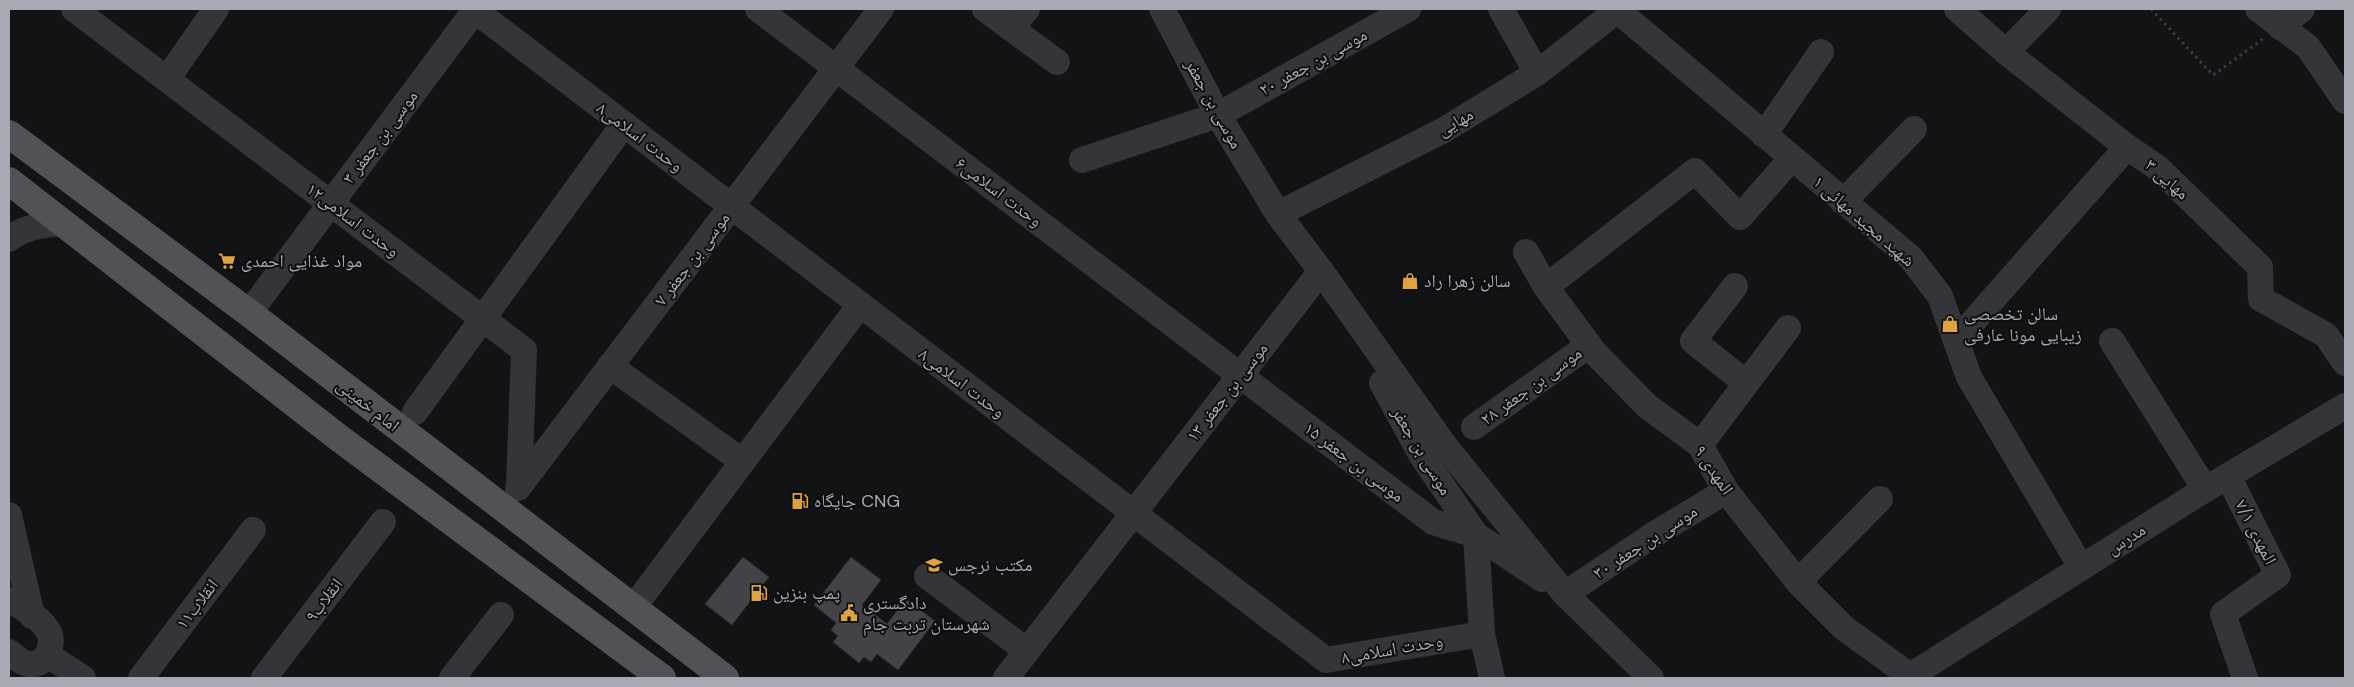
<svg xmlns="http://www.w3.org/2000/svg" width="2354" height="687" viewBox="0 0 2354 687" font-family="'DM Sans','Noto Naskh Arabic',sans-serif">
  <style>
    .building { fill: #424347; stroke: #2d2d30 }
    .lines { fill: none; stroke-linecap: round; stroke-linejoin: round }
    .path { stroke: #3a3c3f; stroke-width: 3; stroke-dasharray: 2.5 4; stroke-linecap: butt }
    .minor { stroke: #343538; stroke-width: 26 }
    .major { stroke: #505257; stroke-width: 28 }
    .labels { text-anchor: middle; stroke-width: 4; stroke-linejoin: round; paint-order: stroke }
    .street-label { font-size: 18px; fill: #a5aab3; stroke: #0e0e0f }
    .poi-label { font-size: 18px; fill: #a5aab3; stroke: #0e0e0f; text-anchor: start }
  </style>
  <rect width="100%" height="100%" fill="#121314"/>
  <!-- building -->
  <g class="building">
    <path d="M743,557L769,577L732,625L705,604Z"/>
    <path d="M851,557L881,580L862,605L887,624L906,599L935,621L898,670L877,654L871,662L864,657L859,663L833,642L838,636L831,630L836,623L814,605Z"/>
  </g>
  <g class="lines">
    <!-- path -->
    <path class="path" d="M2151,9L2213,75L2263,39"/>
    <!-- minor -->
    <g class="minor">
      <path d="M74,9L524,350L519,485"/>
      <path d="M473,9L1326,660L1482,634"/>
      <path d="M758,9L1433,522L1476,535L1482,634L1492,678"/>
      <path d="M985,9L1057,62"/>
      <path d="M1162,9L1218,115L1278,214L1321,271L1445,446L1565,594L1651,678"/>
      <path d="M1501,9L1537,73"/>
      <path d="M1957,9L2006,52L2127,147L2158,168L2260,267L2261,299L2326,335L2345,363"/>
      <path d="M2258,9L2308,47L2345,101"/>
      <path d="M1617,10L1911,258L1940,296L1969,377L2081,567"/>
      <path d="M2280,27L2302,9"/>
      <path d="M1011,28L1027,9"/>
      <path d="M2006,52L2048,9"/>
      <path d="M167,79L216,9"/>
      <path d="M1764,135L1821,52"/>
      <path d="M1082,160L1218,115L1408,9"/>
      <path d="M1843,202L1914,129"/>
      <path d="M1278,214L1444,130L1537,73L1619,9"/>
      <path d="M9,239C25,226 44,225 64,223"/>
      <path d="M1526,252L1546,287L1594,352L1647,406L1700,445L1726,491L1798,582L1844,628L1913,678"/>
      <path d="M1735,286L1693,341L1746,383"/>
      <path d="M1546,287L1695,171L1740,217L1791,159"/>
      <path d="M249,313L476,9"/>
      <path d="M1956,341L2127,147"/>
      <path d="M2112,341L2205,489"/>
      <path d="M610,366L742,461"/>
      <path d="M1382,383L1422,456L1476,535L1542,579"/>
      <path d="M415,412L624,124"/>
      <path d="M1474,427L1589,345"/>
      <path d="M1700,445L1788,328"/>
      <path d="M2228,476L2278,575L2223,614L2245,678"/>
      <path d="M518,488L881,9"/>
      <path d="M9,515L32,616"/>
      <path d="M927,576L1027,651"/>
      <path d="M1798,582L1880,499"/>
      <path d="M1565,594L1653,535L1726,491"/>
      <path d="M9,600C22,606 45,621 50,635C54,650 42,670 25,663C19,661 14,656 9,652"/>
      <path d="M633,608L860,305"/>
      <path d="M48,655L83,678"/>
      <path d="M1910,676L2196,495L2345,406"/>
      <path d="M141,678L253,530"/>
      <path d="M264,678L383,522"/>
      <path d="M452,678L501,615"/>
      <path d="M1006,678L1321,271"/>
    </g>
    <!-- major -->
    <g class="major">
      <path d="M9,134L249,313L725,678"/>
      <path d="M9,181L339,438L662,678"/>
    </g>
  </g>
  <!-- icons -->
  <defs>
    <g id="supermarket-bare" transform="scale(1.35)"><path d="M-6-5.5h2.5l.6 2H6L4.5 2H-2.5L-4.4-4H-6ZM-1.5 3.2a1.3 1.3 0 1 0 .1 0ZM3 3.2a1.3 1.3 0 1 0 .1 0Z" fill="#dda341" stroke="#0e0e0f" stroke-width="2.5" paint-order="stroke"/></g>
    <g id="shop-bare" transform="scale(1.35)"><path d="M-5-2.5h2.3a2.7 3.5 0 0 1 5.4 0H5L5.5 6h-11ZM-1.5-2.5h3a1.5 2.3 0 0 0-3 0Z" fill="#dda341" stroke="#0e0e0f" stroke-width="2.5" paint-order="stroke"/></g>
    <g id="fuel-bare" transform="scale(1.35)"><path d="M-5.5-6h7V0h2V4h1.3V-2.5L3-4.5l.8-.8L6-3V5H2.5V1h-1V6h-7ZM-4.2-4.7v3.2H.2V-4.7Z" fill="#dda341" stroke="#0e0e0f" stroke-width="2.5" paint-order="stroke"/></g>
    <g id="school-bare" transform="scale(1.35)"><path d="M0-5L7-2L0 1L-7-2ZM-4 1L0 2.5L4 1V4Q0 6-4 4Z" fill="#dda341" stroke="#0e0e0f" stroke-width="2.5" paint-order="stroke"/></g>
    <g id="civic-bare" transform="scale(1.35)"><path d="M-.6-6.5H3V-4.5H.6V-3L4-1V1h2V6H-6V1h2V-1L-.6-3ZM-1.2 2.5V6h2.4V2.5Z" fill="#dda341" stroke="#0e0e0f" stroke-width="2.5" paint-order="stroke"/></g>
  </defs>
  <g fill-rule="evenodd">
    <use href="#supermarket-bare" x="227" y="261"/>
    <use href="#shop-bare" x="1410" y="281"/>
    <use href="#shop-bare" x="1950" y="324"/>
    <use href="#fuel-bare" x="800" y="501"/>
    <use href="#school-bare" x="934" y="565"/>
    <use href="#fuel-bare" x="759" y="593"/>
    <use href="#civic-bare" x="849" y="613"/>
  </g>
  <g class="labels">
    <!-- street labels -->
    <g class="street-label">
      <text transform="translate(1313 62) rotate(-29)" y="6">موسی بن جعفر ۲۰</text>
      <text transform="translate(1214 104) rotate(61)" y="6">موسی بن جعفر</text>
      <text transform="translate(1455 122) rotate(-30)" y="6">مهایی</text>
      <text transform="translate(380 137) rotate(-53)" y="6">موسی بن جعفر ۳</text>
      <text transform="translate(640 137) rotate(37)" y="6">وحدت اسلامی۸</text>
      <text transform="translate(2167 179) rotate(41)" y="6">مهایی ۳</text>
      <text transform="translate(999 192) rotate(37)" y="6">وحدت اسلامی۶</text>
      <text transform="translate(353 220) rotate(37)" y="6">وحدت اسلامی۱۲</text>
      <text transform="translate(1864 221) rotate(41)" y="6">شهید مجید مهائی ۱</text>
      <text transform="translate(692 259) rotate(-53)" y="6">موسی بن جعفر ۷</text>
      <text transform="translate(962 383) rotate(37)" y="6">وحدت اسلامی۸</text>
      <text transform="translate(1531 386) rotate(-36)" y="6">موسی بن جعفر ۲۸</text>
      <text transform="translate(1227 392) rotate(-52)" y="6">موسی بن جعفر ۱۳</text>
      <text transform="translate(368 405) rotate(38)" y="6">امام خمینی</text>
      <text transform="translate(1422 451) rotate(59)" y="6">موسی بن جعفر</text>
      <text transform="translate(1354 462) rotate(37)" y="6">موسی بن جعفر ۱۵</text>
      <text transform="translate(1714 470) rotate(56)" y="6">المهدی ۹</text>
      <text transform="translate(2256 532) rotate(63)" y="6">المهدی ۷/۱</text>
      <text transform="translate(2126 539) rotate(-32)" y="6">مدرس</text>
      <text transform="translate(1645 542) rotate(-33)" y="6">موسی بن جعفر ۳۰</text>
      <text transform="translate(324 600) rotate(-53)" y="6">انقلاب۹</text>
      <text transform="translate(197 604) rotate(-53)" y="6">انقلاب۱۱</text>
      <text transform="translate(1392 649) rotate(-10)" y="6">وحدت اسلامی۸</text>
    </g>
    <!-- poi labels -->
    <g class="poi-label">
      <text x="241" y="267">مواد غذایی احمدی</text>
      <text x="1424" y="287">سالن زهرا راد</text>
      <text x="1964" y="320">سالن تخصصی<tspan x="1964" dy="21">زیبایی مونا عارفی</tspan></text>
      <text x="814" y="507">جایگاه CNG</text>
      <text x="948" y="571">مكتب نرجس</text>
      <text x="773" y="599">پمپ بنزین</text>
      <text x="863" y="609">دادگستری<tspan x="863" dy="21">شهرستان تربت جام</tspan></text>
    </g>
  </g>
  <!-- border -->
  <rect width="2354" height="687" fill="none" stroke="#a5aab3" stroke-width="20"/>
</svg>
